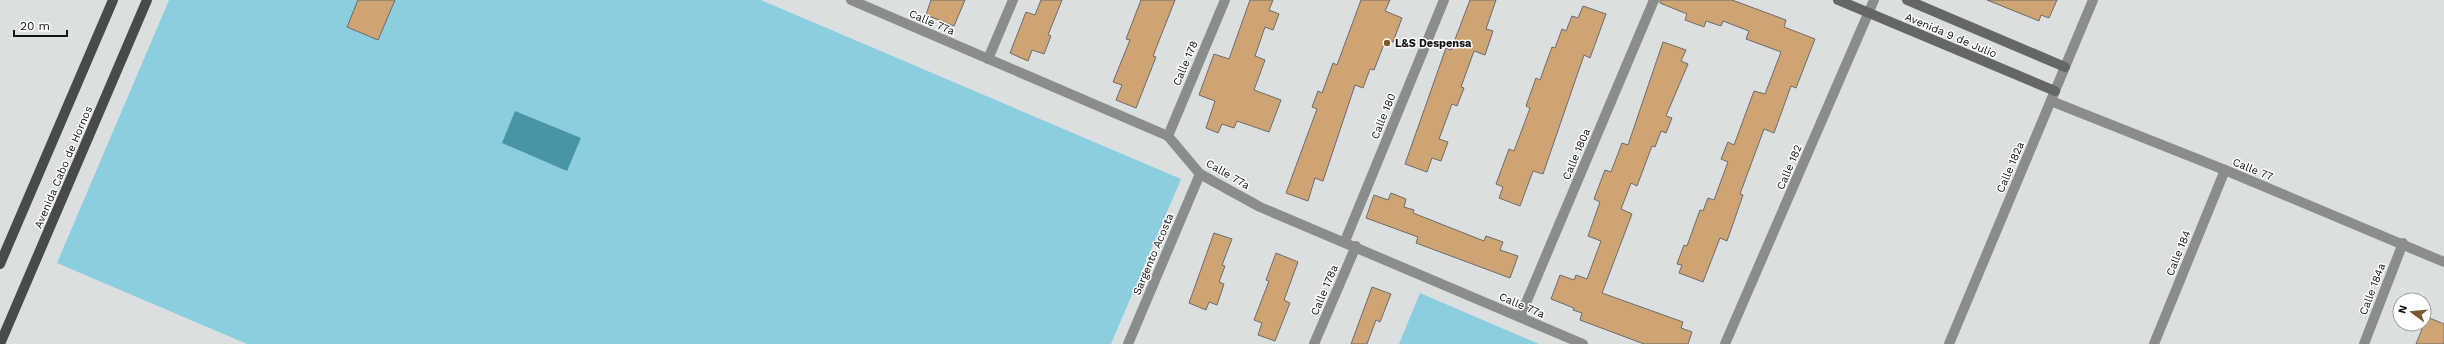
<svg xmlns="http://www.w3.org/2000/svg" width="2444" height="344" viewBox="0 0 2444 344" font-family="'Work Sans',sans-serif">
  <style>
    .green { fill: #8bcedf }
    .water { fill: #4895a7 }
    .building { fill: #cea474; stroke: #6d6b68 }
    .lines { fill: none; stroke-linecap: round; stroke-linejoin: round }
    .street { stroke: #8b8d8d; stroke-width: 10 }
    .secondary { stroke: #646667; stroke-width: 10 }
    .primary { stroke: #484b4c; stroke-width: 10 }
    .poi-dot { fill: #7b5930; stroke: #fff; stroke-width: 1.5 }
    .labels { text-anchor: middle; stroke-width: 3; stroke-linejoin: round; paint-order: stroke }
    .street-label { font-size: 11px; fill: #111212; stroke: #fff }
    .poi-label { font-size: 11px; font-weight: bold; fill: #111212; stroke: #fff; text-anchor: start }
  </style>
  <rect width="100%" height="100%" fill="#dbdfe0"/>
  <!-- green -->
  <g class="green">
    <path d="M169,0H761L1181,179L1111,344H247L57,263Z"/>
    <path d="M1420,293L1539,344H1399Z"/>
  </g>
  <!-- water -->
  <path class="water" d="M515,111L581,138L567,171L502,143Z"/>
  <!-- building -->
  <g class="building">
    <path d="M358,0H395L378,40L347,27Z"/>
    <path d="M931,0H965L954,26L926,15Z"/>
    <path d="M1041,0H1062L1048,35L1051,36L1044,54L1032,50L1028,61L1010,53L1026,12L1035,15Z"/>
    <path d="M1141,0H1175L1153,56L1156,57L1136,108L1116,100L1122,85L1113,82L1130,40L1126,39Z"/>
    <path d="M1250,0H1273L1269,10L1279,14L1273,30L1265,27L1255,56L1265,60L1254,90L1281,100L1269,132L1237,121L1234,128L1222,124L1218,133L1206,128L1215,101L1199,95L1214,54L1229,59Z"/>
    <path d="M1361,0H1390L1385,11L1402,18L1393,42L1386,39L1374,70L1370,69L1363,88L1355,85L1323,181L1315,178L1308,201L1286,193L1317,109L1312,107L1318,91L1322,93L1333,63L1337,65Z"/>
    <path d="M1470,0H1496L1486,29L1493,31L1485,55L1474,51L1461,87L1464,88L1457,106L1452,104L1439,139L1448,142L1441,161L1432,158L1427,172L1405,164L1446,48L1451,50Z"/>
    <path d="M1660,0H1732L1786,20L1784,27L1815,39L1796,88L1791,86L1774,133L1764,129L1740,194L1743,195L1727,241L1720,238L1703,282L1679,273L1682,265L1677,264L1684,245L1687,246L1700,210L1703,211L1708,198L1714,200L1728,162L1721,159L1728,142L1734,145L1754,91L1765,94L1781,52L1746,39L1749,31L1723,21L1721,26L1706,21L1704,27L1685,20L1687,14L1660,3Z"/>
    <path d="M1987,0H2057L2049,18L2041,15L2039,21Z"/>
    <path d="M1583,6L1606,14L1590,58L1584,55L1543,174L1533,171L1520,206L1499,198L1503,187L1496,184L1509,149L1514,151L1530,108L1526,106L1536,78L1540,80L1552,47L1555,48L1562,29L1566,31L1572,16L1578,18Z"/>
    <path d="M1663,42L1686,50L1681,61L1688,64L1666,116L1672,118L1666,133L1661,131L1655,147L1652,146L1637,186L1631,183L1621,209L1632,214L1602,293L1683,322L1681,328L1692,332L1688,344H1644L1580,320L1582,313L1573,310L1574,308L1551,299L1560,275L1574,280L1576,275L1587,279L1601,241L1588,236L1600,202L1594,199L1605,170L1611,172L1622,143L1628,145Z"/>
    <path d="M1391,193L1406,199L1404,207L1414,210L1413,213L1484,241L1486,236L1503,242L1500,250L1518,256L1510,278L1416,243L1418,237L1366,218L1374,195L1388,200Z"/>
    <path d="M1214,233L1232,239L1222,265L1225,266L1219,282L1224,284L1217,305L1209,302L1206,310L1189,303Z"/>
    <path d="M1276,253L1298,262L1284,300L1290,303L1275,341L1258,335L1262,323L1254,320L1269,281L1266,280Z"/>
    <path d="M1372,287L1391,294L1380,322L1376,320L1367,344H1351Z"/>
    <path d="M2427,317L2444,324V344H2416Z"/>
  </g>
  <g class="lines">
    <!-- street -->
    <g class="street">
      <path d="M851,0L1168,136L1200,174L1260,207L1583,344"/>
      <path d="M988,59L1013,0"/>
      <path d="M2051,101L2225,170L2444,262"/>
      <path d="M1168,136L1225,0"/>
      <path d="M1345,241L1444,0"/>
      <path d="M1520,317L1654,0"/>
      <path d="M1128,344L1200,174"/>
      <path d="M1314,344L1356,246"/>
      <path d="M1725,344L1874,0"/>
      <path d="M1949,344L2093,0"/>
      <path d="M2154,344L2225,170"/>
      <path d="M2364,344L2403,243"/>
    </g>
    <!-- secondary -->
    <g class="secondary">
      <path d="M1838,0L2055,91"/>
      <path d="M1907,0L2065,67"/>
    </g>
    <!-- primary -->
    <g class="primary">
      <path d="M0,264L113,0"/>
      <path d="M0,344L147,0"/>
    </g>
  </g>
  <!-- markers -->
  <circle class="poi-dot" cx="1387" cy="43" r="4"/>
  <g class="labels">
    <!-- street labels -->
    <g class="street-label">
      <text transform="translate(932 22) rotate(23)" y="4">Calle 77a</text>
      <text transform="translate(1951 35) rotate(23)" y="4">Avenida 9 de Julio</text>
      <text transform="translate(1185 63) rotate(-67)" y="4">Calle 178</text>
      <text transform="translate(1383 116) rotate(-68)" y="4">Calle 180</text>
      <text transform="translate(1576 154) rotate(-67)" y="4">Calle 180a</text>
      <text transform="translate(63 167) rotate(-67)" y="4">Avenida Cabo de Hornos</text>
      <text transform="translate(1789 167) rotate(-67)" y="4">Calle 182</text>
      <text transform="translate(2010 167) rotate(-67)" y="4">Calle 182a</text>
      <text transform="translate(2253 169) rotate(22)" y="4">Calle 77</text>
      <text transform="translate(1228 174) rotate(30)" y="4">Calle 77a</text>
      <text transform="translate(2178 253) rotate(-68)" y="4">Calle 184</text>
      <text transform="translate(1153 254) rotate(-67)" y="4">Sargento Acosta</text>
      <text transform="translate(2372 289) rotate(-69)" y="4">Calle 184a</text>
      <text transform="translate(1324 290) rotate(-67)" y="4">Calle 178a</text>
      <text transform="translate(1522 305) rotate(23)" y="4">Calle 77a</text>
    </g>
    <!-- poi labels -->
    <g class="poi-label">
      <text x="1395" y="47">L&amp;S Despensa</text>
    </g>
  </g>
  <!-- north arrow -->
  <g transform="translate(2412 312) rotate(286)"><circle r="19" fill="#ffffff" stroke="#a0a0a0"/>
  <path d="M0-3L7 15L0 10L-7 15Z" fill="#7b5930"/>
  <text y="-6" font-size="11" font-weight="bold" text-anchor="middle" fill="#111212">N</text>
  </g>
  <!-- scale -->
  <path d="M14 30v6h53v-6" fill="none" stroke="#111212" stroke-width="2"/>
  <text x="20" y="30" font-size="12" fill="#111212" stroke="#ffffff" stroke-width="3" paint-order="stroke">20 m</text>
</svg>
